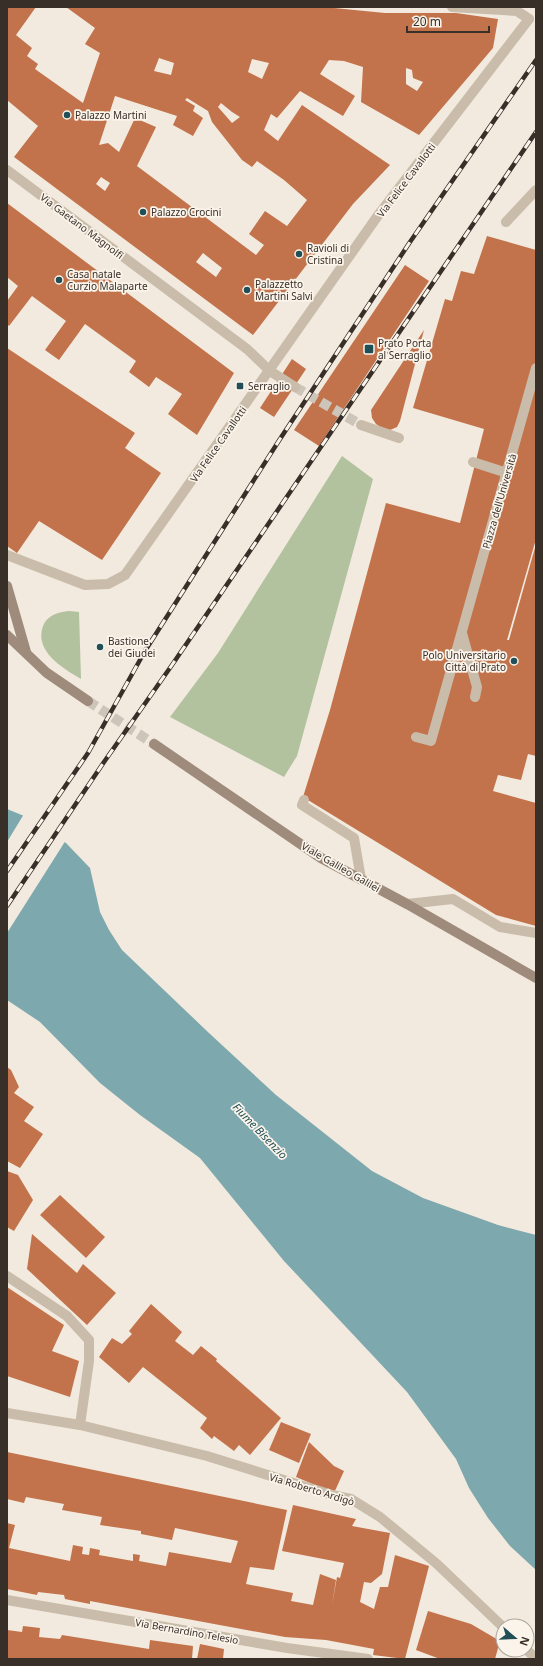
<svg xmlns="http://www.w3.org/2000/svg" width="543" height="1666" viewBox="0 0 543 1666" font-family="'Noto Sans',sans-serif">
  <style>
    .green { fill: #b2c19e }
    .water { fill: #7da8ae }
    .pier { fill: #f2eade }
    .building { fill: #c3734b; fill-rule: evenodd }
    .lines { fill: none; stroke-linecap: round; stroke-linejoin: round }
    .street-tunnel { stroke: #cdc5ba; stroke-width: 10; stroke-dasharray: 10 5; stroke-linecap: butt }
    .secondary-tunnel { stroke: #cdc5ba; stroke-width: 10; stroke-dasharray: 10 5; stroke-linecap: butt }
    .lane { stroke: #cabcaa; stroke-width: 10 }
    .street { stroke: #cabcaa; stroke-width: 10 }
    .secondary { stroke: #9e8b7b; stroke-width: 10 }
    .rail-casing { stroke: #382f29; stroke-width: 4.5 }
    .rail { stroke: #faf4ea; stroke-width: 3; stroke-dasharray: 9; stroke-linecap: butt }
    .poi-dot { fill: #204f58; stroke: #faf4ea; stroke-width: 1.5 }
    .labels { text-anchor: middle; stroke-width: 3.5; stroke-linejoin: round; paint-order: stroke }
    .poi-label { font-size: 10px; fill: #382f29; stroke: #faf4ea; text-anchor: start }
    .street-label { font-size: 10px; fill: #382f29; stroke: #faf4ea }
    .water-label { font-size: 11px; font-style: italic; fill: #204f58; stroke: #faf4ea }
  </style>
  <rect width="100%" height="100%" fill="#f2eade"/>
  <!-- green -->
  <g class="green">
    <path d="M342,456L373,479L297,756L284,777L170,717L218,653Z"/>
    <path d="M69,611L79,612L81,679C62,668 34,651 43,626C47,615 59,612 69,611Z"/>
  </g>
  <!-- water -->
  <path class="water" d="M7,809L29,818L66,843L90,868L100,912L109,930L122,950L209,1033L276,1095L372,1171L423,1198L498,1225L536,1235V1570L510,1546L488,1518L469,1488L456,1459L407,1392L284,1261L200,1158L140,1115L100,1083L40,1022L7,1000Z"/>
  <!-- pier -->
  <path class="pier" d="M24,814L66,840L7,933V842Z"/>
  <!-- building -->
  <g class="building">
    <path d="M7,7H36L16,35L32,48L27,56L38,64L35,69L83,103L100,53L85,44L95,28L66,7H324L385,13H456L498,19L493,48L419,135L361,102L363,67L344,61L329,60L320,74L355,96L343,116L300,91L277,118L271,114L264,130L278,141L302,105L390,165L353,204L253,335L14,157L38,126L7,100ZM159,58L174,63L171,75L154,71ZM252,59L269,63L262,79L248,72ZM406,68L412,70L413,78L423,82L417,91L406,84ZM115,96L177,116L173,125L193,136L203,118L193,111L195,106L185,100L187,98L208,111L212,122L242,160L252,167L257,161L284,180L307,200L287,226L265,211L249,234L264,245L256,255L137,166L156,127L135,118L119,152L108,143L99,145ZM221,103L232,112L240,117L232,123L218,107ZM101,177L110,183L105,191L96,184ZM203,253L222,268L216,277L196,262Z"/>
    <path d="M7,203L234,373L197,435L168,414L182,394L156,377L149,387L129,372L136,361L85,324L59,360L45,350L66,321L32,296L9,326L7,324V301L18,286L7,277Z"/>
    <path d="M487,236L536,250V539L507,640H509L536,544V756L528,754L521,780L498,775L493,791L536,803V926L496,915L303,797L330,710L386,503L460,523L484,429L413,408L445,299L452,301L461,271L474,274Z"/>
    <path d="M405,265L429,281L319,446L294,430Z"/>
    <path d="M424,330L400,421L397,427L390,430L382,428L376,424L372,418L371,410Z"/>
    <path d="M7,348L135,433L125,448L161,473L102,560L39,521L17,553L7,546Z"/>
    <path d="M292,359L306,369L274,417L260,408Z"/>
    <path d="M7,1067L11,1070L19,1087L14,1093L34,1107L24,1121L43,1134L20,1168L7,1161Z"/>
    <path d="M7,1171L18,1175L33,1200L14,1231L7,1227Z"/>
    <path d="M60,1195L105,1237L86,1258L40,1215Z"/>
    <path d="M32,1234L77,1273L83,1264L116,1293L87,1325L27,1269Z"/>
    <path d="M7,1287L64,1325L52,1351L79,1361L70,1397L7,1376Z"/>
    <path d="M151,1304L182,1332L175,1341L193,1355L201,1346L217,1359L216,1361L281,1418L250,1455L239,1445L234,1451L214,1436L212,1439L200,1428L207,1418L143,1367L129,1383L99,1357L112,1338L122,1344L132,1334L129,1331Z"/>
    <path d="M281,1422L311,1434L299,1463L269,1450Z"/>
    <path d="M309,1442L334,1466L344,1471L334,1493L296,1477Z"/>
    <path d="M7,1452L287,1510L274,1570L250,1567L246,1584L293,1593L291,1601L313,1605L320,1574L336,1580L332,1605L337,1577L340,1578L344,1563L282,1551L293,1505L356,1519L352,1526L390,1533L382,1574L371,1583L364,1582L360,1602L374,1609L380,1587H388L395,1555L429,1566L405,1659L373,1655L374,1649L326,1640L285,1637L90,1601V1604L65,1599L64,1595L38,1592L37,1595L7,1589V1523L15,1525L9,1548L70,1561L73,1545L83,1547L82,1554L89,1555L90,1548L100,1550L99,1555L133,1561V1554L140,1555L139,1561L166,1566L169,1552L231,1563L238,1541L175,1528L172,1540L141,1534V1531L100,1525L102,1517L62,1510L64,1504L26,1497L24,1503L7,1499Z"/>
    <path d="M428,1611L471,1624L500,1641L495,1659H440L416,1650Z"/>
    <path d="M23,1626L40,1628L39,1637L60,1639L62,1635L149,1649L150,1640L193,1646L192,1659H7V1630L22,1632Z"/>
    <path d="M200,1644L224,1649L223,1659H197Z"/>
  </g>
  <g class="lines">
    <!-- street-tunnel -->
    <path class="street-tunnel" d="M295,387L361,425"/>
    <!-- secondary-tunnel -->
    <path class="secondary-tunnel" d="M88,701L154,744"/>
    <!-- lane -->
    <g class="lane">
      <path d="M506,222L536,190"/>
      <path d="M304,800L302,805L354,838L361,879"/>
      <path d="M407,904L453,899L500,927L536,933"/>
    </g>
    <!-- street -->
    <g class="street">
      <path d="M452,7L517,11L529,19"/>
      <path d="M7,170L247,349L270,371L295,387"/>
      <path d="M361,425L399,438"/>
      <path d="M473,462L507,473"/>
      <path d="M7,555L85,585L108,584L125,575L379,214L529,19"/>
      <path d="M462,633L477,687L475,697"/>
      <path d="M416,737L431,741L536,368"/>
      <path d="M7,1276L67,1316L89,1340V1361L80,1425"/>
      <path d="M7,1413L80,1425L207,1456L332,1495L351,1499L380,1517L437,1564L503,1627"/>
      <path d="M7,1600L287,1648L368,1659"/>
      <path d="M527,1650L536,1659"/>
    </g>
    <!-- secondary -->
    <g class="secondary">
      <path d="M7,586L26,652"/>
      <path d="M7,635L47,673L88,701"/>
      <path d="M154,744L321,858L407,904L536,978"/>
    </g>
    <!-- rail casing -->
    <g class="rail-casing">
      <g id="rail">
        <path d="M7,871L88,753L145,651L280,439L410,242L536,60"/>
        <path d="M7,906L104,762L172,665L536,132"/>
      </g>
    </g>
    <!-- rail -->
    <use href="#rail" class="rail"/>
  </g>
  <!-- markers -->
  <g class="poi-dot">
    <circle cx="67" cy="115" r="4"/>
    <circle cx="143" cy="212" r="4"/>
    <circle cx="299" cy="254" r="4"/>
    <circle cx="59" cy="280" r="4"/>
    <circle cx="247" cy="290" r="4"/>
    <rect x="364" y="344" width="10" height="10" rx="2"/>
    <rect x="236" y="382" width="8" height="8" rx="2"/>
    <circle cx="100" cy="647" r="4"/>
    <circle cx="514" cy="661" r="4"/>
  </g>
  <g class="labels">
    <!-- poi labels -->
    <g class="poi-label">
      <text x="75" y="119">Palazzo Martini</text>
      <text x="151" y="216">Palazzo Crocini</text>
      <text x="307" y="252">Ravioli di<tspan x="307" dy="12">Cristina</tspan></text>
      <text x="67" y="278">Casa natale<tspan x="67" dy="12">Curzio Malaparte</tspan></text>
      <text x="255" y="288">Palazzetto<tspan x="255" dy="12">Martini Salvi</tspan></text>
      <text x="378" y="347">Prato Porta<tspan x="378" dy="12">al Serraglio</tspan></text>
      <text x="248" y="390">Serraglio</text>
      <text x="108" y="645">Bastione<tspan x="108" dy="12">dei Giudei</tspan></text>
      <text x="506" y="659" text-anchor="end">Polo Universitario<tspan x="506" dy="12">Città di Prato</tspan></text>
    </g>
    <!-- street labels -->
    <g class="street-label">
      <text transform="translate(406 180) rotate(-53)" y="4">Via Felice Cavallotti</text>
      <text transform="translate(82 226) rotate(37)" y="4">Via Gaetano Magnolfi</text>
      <text transform="translate(218 444) rotate(-55)" y="4">Via Felice Cavallotti</text>
      <text transform="translate(499 501) rotate(-74)" y="4">Piazza dell'Università</text>
      <text transform="translate(341 867) rotate(30)" y="4">Viale Galileo Galilei</text>
      <text transform="translate(312 1489) rotate(17)" y="4">Via Roberto Ardigò</text>
      <text transform="translate(187 1631) rotate(10)" y="4">Via Bernardino Telesio</text>
    </g>
    <!-- water labels -->
    <g class="water-label">
      <text transform="translate(260 1131) rotate(46)" y="4">Fiume Bisenzio</text>
    </g>
  </g>
  <!-- border -->
  <rect width="543" height="1666" fill="none" stroke="#382f29" stroke-width="16"/>
  <!-- north arrow -->
  <g transform="translate(515 1638) rotate(109)"><circle r="19" fill="#faf4ea" stroke="#aca59d"/>
  <path d="M0-3L7 15L0 10L-7 15Z" fill="#204f58"/>
  <text y="-6" font-size="11" font-weight="bold" text-anchor="middle" fill="#382f29">N</text>
  </g>
  <!-- scale -->
  <path d="M407 26v6h82v-6" fill="none" stroke="#382f29" stroke-width="2"/>
  <text x="413" y="26" font-size="12" fill="#382f29" stroke="#faf4ea" stroke-width="3" paint-order="stroke">20 m</text>
</svg>
